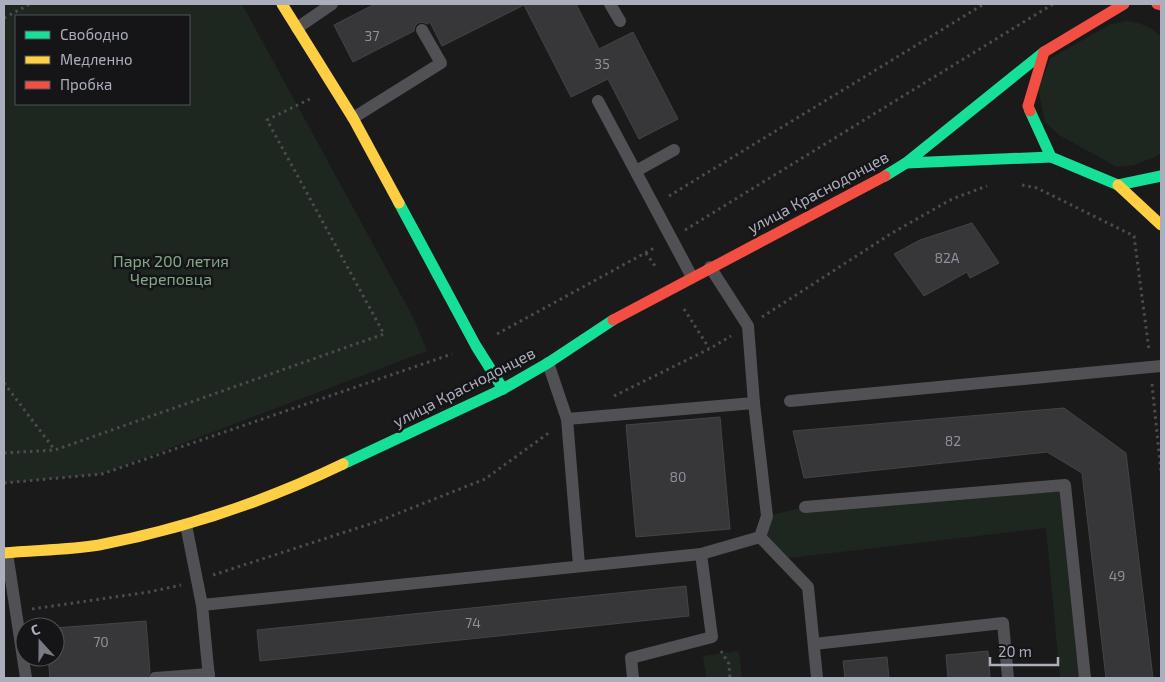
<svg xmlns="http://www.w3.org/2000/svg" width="1165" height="682" viewBox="0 0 1165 682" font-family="'Exo 2',sans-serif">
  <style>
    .green { fill: #1e2620; fill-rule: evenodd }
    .building { fill: #373739; stroke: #434447 }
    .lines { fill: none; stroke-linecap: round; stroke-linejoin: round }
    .path { stroke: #4b4b50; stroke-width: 3; stroke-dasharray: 2.5 4; stroke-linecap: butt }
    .lane { stroke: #505055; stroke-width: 12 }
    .fast { stroke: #16e098; stroke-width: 11 }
    .slow { stroke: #ffcf43; stroke-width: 11 }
    .jam { stroke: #f24e42; stroke-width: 11 }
    .labels { text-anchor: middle; stroke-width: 5; stroke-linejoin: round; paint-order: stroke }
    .number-label { font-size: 14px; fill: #8e909b }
    .street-label { font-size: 16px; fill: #abaebc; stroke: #151417 }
    .park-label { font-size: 16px; fill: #81a988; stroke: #151417 }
  </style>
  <rect width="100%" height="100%" fill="#1a1a1b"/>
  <!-- green -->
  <g class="green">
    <path d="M4,4H242L414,319L427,351L102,474L4,483ZM16,16H189V104H16Z"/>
    <path d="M1127,21C1141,23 1150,26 1161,37V153L1155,157L1134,165L1117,167L1059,135L1045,122L1038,88L1051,58L1111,24Z"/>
    <path d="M1065,485L1085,678H1060L1046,528L781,559L760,537L767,516L805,507Z"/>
    <path d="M739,651L742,678H706L703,656Z"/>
  </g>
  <!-- building -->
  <g class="building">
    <path d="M375,4H576L599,49L633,32L678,119L639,139L608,79L571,97L524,5L442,46L430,22L427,24L422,22L418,23L415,26L414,31L353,62L334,25Z"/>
    <path d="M972,223L999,263L970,278L967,272L924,296L894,254L920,240Z"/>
    <path d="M1064,408L1126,453L1153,678H1106L1082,473L1047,452L804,478L793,431Z"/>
    <path d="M720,417L730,529L636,537L626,425Z"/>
    <path d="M686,586L689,616L260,661L257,630Z"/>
    <path d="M146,621L150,672L147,678H50L48,657H55V628Z"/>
    <path d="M988,651L990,678H948L946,655Z"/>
    <path d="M887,657L889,678H845L843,661Z"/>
  </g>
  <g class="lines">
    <!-- path -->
    <g class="path">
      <path d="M4,18L30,4"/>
      <path d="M1022,185L1037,188L1134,236L1149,350"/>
      <path d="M669,196L984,4"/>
      <path d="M685,230L1053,4"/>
      <path d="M646,253L657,269"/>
      <path d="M684,309L709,348"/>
      <path d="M762,317L892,233L952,199L987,186"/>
      <path d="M497,334L656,247"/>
      <path d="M4,383L54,449"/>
      <path d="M1152,384L1161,472"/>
      <path d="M614,396L709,349L731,336"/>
      <path d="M4,453L55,450L384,334L267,120L312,98"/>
      <path d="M4,483L102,474L452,354"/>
      <path d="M213,575L379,521L485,479L550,432"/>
      <path d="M32,609L149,592L181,585"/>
      <path d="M721,651L729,664L730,678"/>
    </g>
    <!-- lane -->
    <g class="lane">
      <path d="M610,4L620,21"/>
      <path d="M297,28L332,4"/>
      <path d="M598,101L692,277"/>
      <path d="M353,118L441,63L422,30"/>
      <path d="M636,171L674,150"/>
      <path d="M548,363L567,419L579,565"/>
      <path d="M790,401L1161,366"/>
      <path d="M567,419L754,403"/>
      <path d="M805,507L1065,485L1085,678"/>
      <path d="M186,525L202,605L209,678"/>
      <path d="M760,537L808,587L817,678"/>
      <path d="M7,553L26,678"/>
      <path d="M202,605L701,554L760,537L767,516L754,403L748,326L710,267"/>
      <path d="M814,644L1003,623L1008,678"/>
      <path d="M155,678L209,674"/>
      <path d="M633,678L631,658L712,637L701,554"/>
    </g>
    <!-- fast -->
    <g class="fast">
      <path d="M1030,111L1051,157L1118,185L1161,176"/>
      <path d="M906,163L1051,157"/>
      <path d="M885,176L906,163L1044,52"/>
      <path d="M399,203L476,346L503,389"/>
      <path d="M343,464L503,389L548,363L613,320"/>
    </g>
    <!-- slow -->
    <g class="slow">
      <path d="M282,4L353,118L399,203"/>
      <path d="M1118,185L1161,225"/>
      <path d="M4,553C35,550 68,550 99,545C183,529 266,501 343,464"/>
    </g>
    <!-- jam -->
    <g class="jam">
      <path d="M1157,4L1161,5"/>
      <path d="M1030,111L1028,106L1044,52L1124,4"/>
      <path d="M613,320L885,176"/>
    </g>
  </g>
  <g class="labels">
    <!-- number labels -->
    <g class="number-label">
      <text x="372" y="41">37</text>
      <text x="602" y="69">35</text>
      <text x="947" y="263">82А</text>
      <text x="953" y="446">82</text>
      <text x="678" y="482">80</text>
      <text x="1117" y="581">49</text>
      <text x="473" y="628">74</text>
      <text x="101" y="647">70</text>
    </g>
    <!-- street labels -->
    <g class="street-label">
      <text transform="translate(818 192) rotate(-28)" y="6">улица Краснодонцев</text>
      <text transform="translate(464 387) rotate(-27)" y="6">улица Краснодонцев</text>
    </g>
    <!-- park labels -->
    <g class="park-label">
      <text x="171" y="267">Парк 200 летия<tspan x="171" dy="18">Череповца</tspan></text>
    </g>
  </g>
  <!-- border -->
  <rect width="1165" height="682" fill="none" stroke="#abaebc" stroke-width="10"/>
  <!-- legend -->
  <rect x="15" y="15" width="175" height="90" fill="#151417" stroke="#515259"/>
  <rect x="25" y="31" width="25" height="8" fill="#16e098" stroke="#515259"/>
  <text x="60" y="40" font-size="15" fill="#abaebc">Свободно</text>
  <rect x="25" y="56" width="25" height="8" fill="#ffcf43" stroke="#515259"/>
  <text x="60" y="65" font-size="15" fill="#abaebc">Медленно</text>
  <rect x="25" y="81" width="25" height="8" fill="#f24e42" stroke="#515259"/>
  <text x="60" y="90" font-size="15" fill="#abaebc">Пробка</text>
  <!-- north arrow -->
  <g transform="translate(40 642) rotate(339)"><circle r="24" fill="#151417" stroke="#515259"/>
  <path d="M0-4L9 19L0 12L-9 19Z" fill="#787a84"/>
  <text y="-8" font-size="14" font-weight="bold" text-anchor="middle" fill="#abaebc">С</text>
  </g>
  <!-- scale -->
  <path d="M990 657v8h68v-8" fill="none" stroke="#abaebc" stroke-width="2.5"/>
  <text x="998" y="657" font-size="15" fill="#abaebc" stroke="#151417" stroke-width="4" paint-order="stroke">20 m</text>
</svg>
